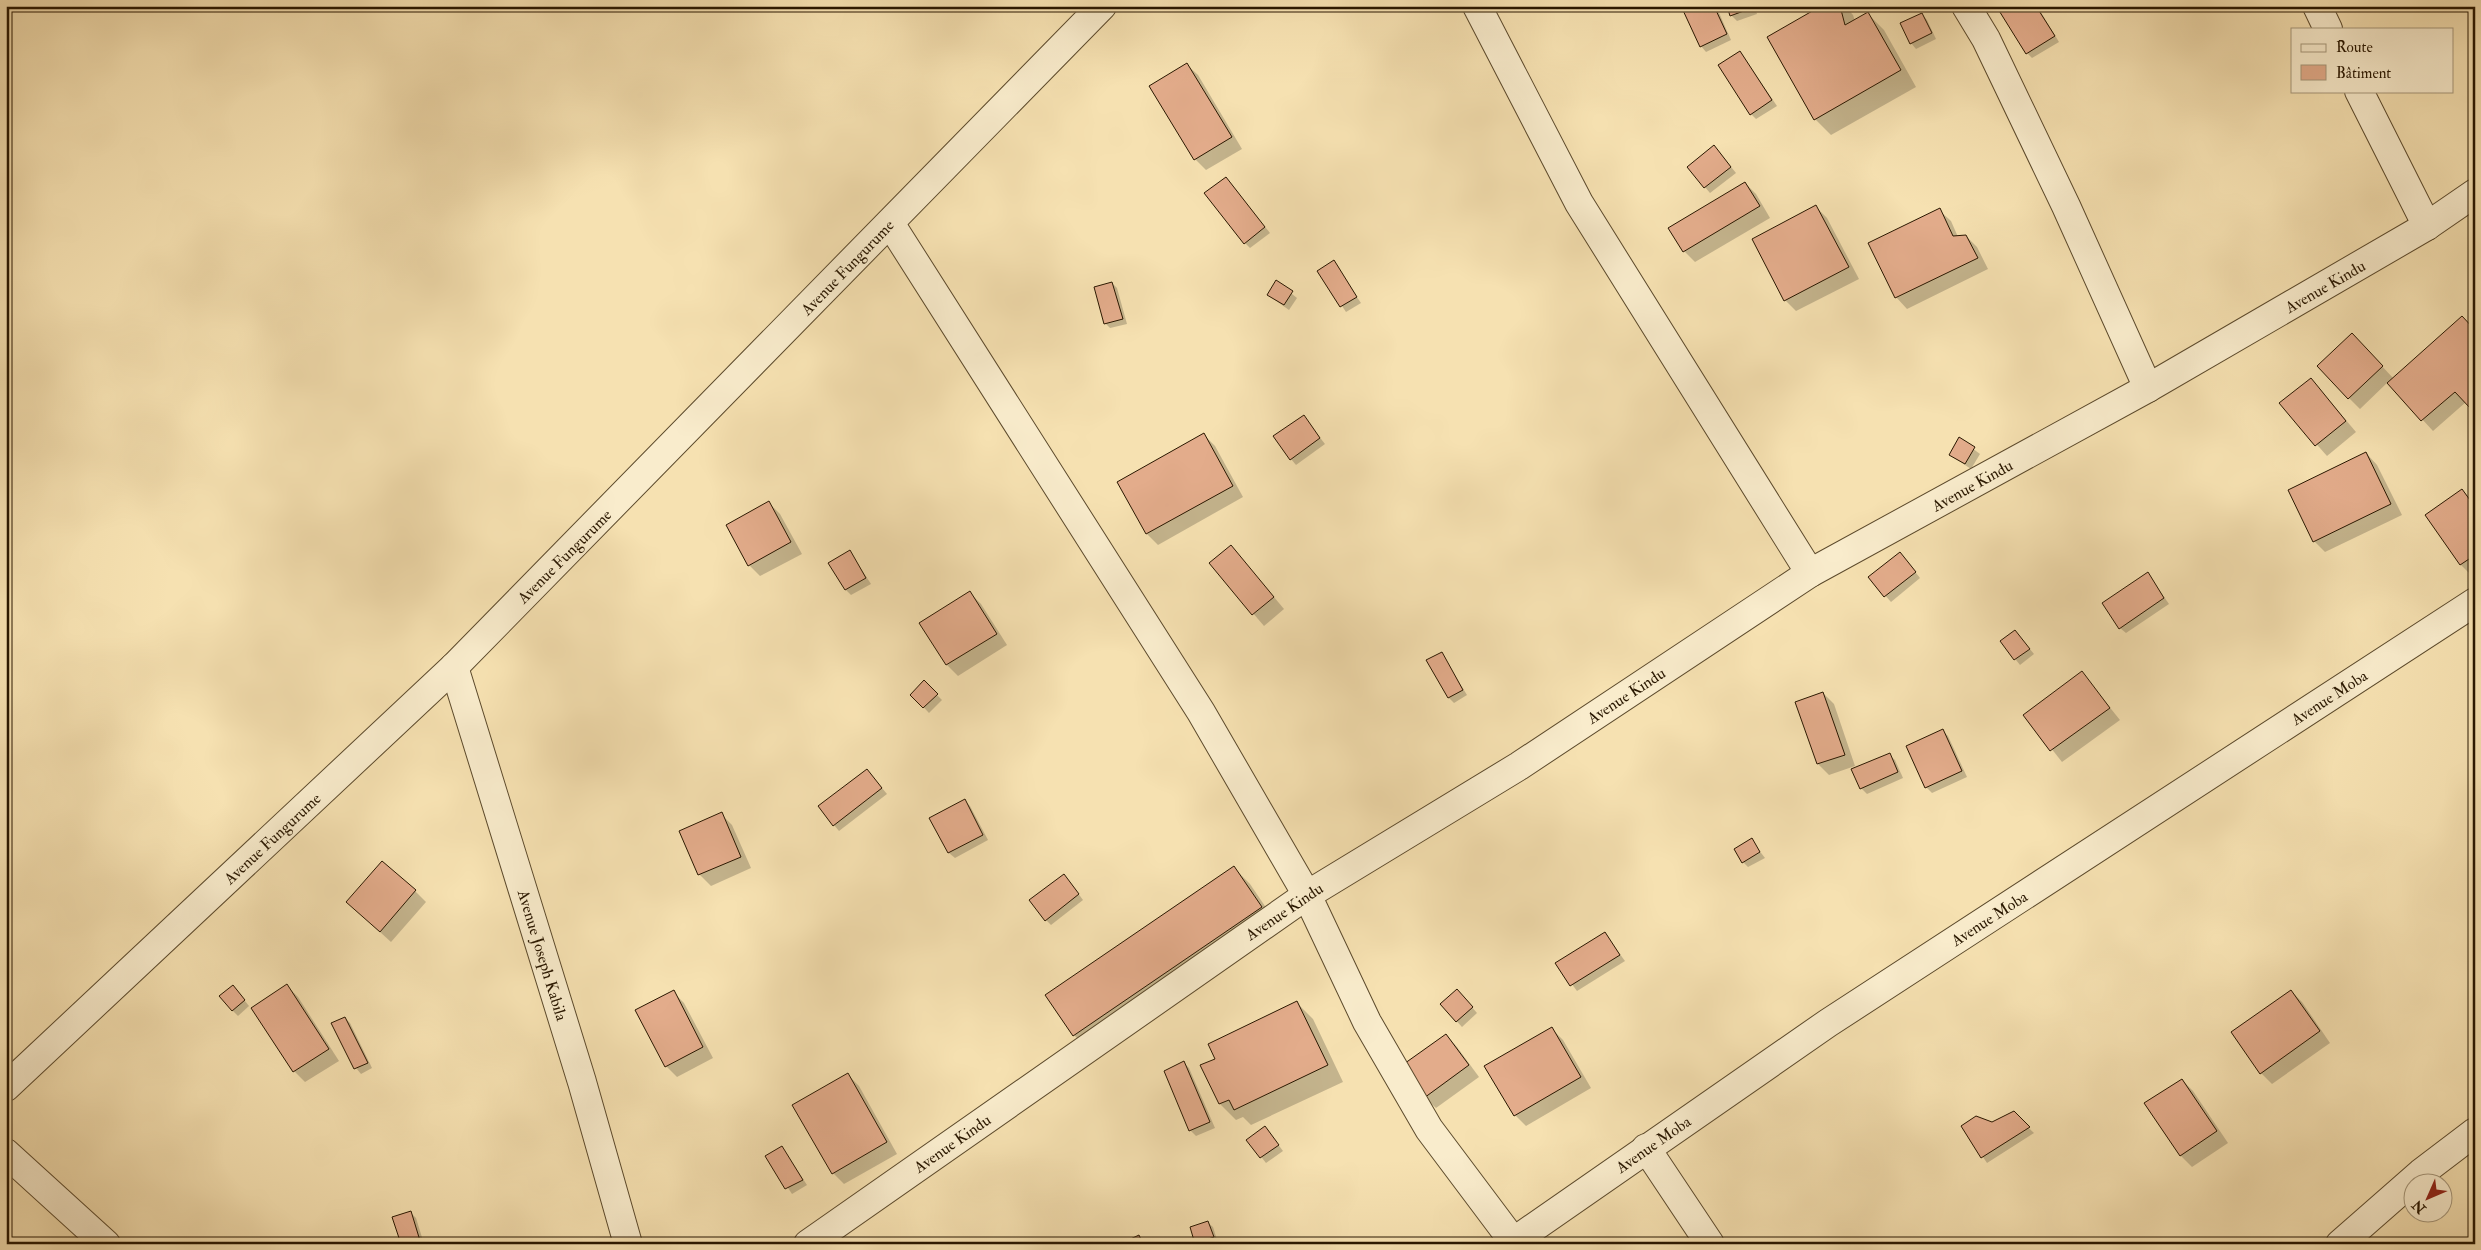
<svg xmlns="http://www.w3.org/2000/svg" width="2481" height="1250" viewBox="0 0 2481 1250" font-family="'IM FELL Double Pica',serif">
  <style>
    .shadow { fill: #0003 }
    .building { fill: #e3ac8b; stroke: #291700 }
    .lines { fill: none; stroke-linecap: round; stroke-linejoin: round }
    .street-casing { stroke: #5c4a2c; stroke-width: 30 }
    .street { stroke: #f9eccc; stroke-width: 28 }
    .labels { text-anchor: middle; stroke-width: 4; stroke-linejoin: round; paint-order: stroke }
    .street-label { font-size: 16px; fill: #291700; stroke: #f9eccc }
  </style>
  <rect width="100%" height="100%" fill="#f6e1b1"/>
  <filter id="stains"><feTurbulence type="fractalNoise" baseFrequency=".004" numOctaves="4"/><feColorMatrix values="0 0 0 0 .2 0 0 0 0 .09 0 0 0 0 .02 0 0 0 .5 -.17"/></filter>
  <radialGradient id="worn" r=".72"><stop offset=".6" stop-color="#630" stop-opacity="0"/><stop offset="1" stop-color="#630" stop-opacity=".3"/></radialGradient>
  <!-- shadow -->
  <g class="shadow">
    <path d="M1683,6H1716L1731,40L1706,52L1701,46Z"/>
    <path d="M1728,6H1754L1757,14L1737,21L1732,16Z"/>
    <path d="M1823,6H1845L1853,15L1855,21L1868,14L1884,30L1916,87L1831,135L1815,119Z"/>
    <path d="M2005,6H2037L2059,42L2032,58L2027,53Z"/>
    <path d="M1922,14L1927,20L1936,39L1916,49L1911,43Z"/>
    <path d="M1740,52L1777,106L1756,119L1751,114Z"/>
    <path d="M1186,64L1198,75L1242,149L1206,170L1195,159Z"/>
    <path d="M1719,152L1736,173L1710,193L1688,167Z"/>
    <path d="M1745,183L1756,194L1770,218L1695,262L1684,251Z"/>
    <path d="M1231,184L1270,233L1250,248L1245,243Z"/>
    <path d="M1816,207L1827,218L1859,279L1796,311L1785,300Z"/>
    <path d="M1939,210L1951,221L1958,237L1966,236L1977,247L1988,269L1907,309L1896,297Z"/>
    <path d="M1333,262L1361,303L1346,312L1319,271Z"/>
    <path d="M1277,282L1297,298L1289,310L1268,295Z"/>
    <path d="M1112,283L1117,288L1127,324L1110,328L1105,323Z"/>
    <path d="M2475,331V412L2466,402L2433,431L2388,382L2360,409L2349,398L2363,346L2394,379Z"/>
    <path d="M2311,379L2356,432L2327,456L2281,404Z"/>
    <path d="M1303,416L1325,444L1296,465L1291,459Z"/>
    <path d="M1204,435L1215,446L1243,497L1158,545L1147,534Z"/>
    <path d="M1960,439L1980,454L1971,469L1950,455Z"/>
    <path d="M2366,453L2377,465L2402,515L2325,552L2314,541Z"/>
    <path d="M2462,490L2475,504V574L2472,576L2461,565L2426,515Z"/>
    <path d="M769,503L780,514L802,554L760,576L749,565L728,526Z"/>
    <path d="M1231,546L1284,609L1264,626L1210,563Z"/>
    <path d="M850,552L871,584L851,595L846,590Z"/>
    <path d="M1905,559L1920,578L1891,602L1870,578Z"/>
    <path d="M2148,574L2169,604L2126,633L2120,628Z"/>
    <path d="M970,593L981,604L1007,645L958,676L947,665L921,624Z"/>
    <path d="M2020,637L2034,654L2020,665L2001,641Z"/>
    <path d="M1441,653L1467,695L1454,703L1449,698Z"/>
    <path d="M2082,673L2120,720L2062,762L2025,715Z"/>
    <path d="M924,682L942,700L929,713L912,695Z"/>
    <path d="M1823,693L1834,704L1855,766L1829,775L1818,764Z"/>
    <path d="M1943,731L1948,736L1967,777L1932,793L1926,787Z"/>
    <path d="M1889,755L1895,760L1903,778L1867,794L1861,788Z"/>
    <path d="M867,770L887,794L839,831L834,825Z"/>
    <path d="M965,801L970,806L988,840L955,858L949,853L931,818Z"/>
    <path d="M721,814L732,825L751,868L711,886L700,875L681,831Z"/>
    <path d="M1751,840L1765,858L1748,867L1743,862Z"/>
    <path d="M1234,868L1250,884L1277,924L1090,1052L1074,1035Z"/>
    <path d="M1069,881L1083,900L1051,925L1046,920Z"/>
    <path d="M415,891L426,902L391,942L347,902Z"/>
    <path d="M1605,934L1625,961L1577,991L1557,964Z"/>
    <path d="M233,986L249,1006L238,1016L232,1010Z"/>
    <path d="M287,986L298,997L339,1061L305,1082L294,1071Z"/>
    <path d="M2291,991L2302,1002L2330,1043L2272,1084L2261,1073Z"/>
    <path d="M673,992L684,1003L713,1058L677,1077L666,1066Z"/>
    <path d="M1462,996L1477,1013L1462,1027L1442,1005Z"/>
    <path d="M1297,1003L1313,1019L1343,1082L1251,1125L1243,1117L1236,1120L1220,1104L1216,1059Z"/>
    <path d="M345,1018L350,1023L372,1068L361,1074L356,1068Z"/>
    <path d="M1552,1029L1563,1040L1591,1088L1526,1126L1515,1115Z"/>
    <path d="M1446,1035L1457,1047L1479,1077L1436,1108L1424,1097Z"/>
    <path d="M1184,1063L1189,1068L1215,1128L1196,1136L1190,1130Z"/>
    <path d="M848,1075L859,1086L897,1154L844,1184L833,1173Z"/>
    <path d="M2182,1080L2193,1091L2228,1143L2192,1167L2181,1156L2146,1103Z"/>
    <path d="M2013,1113L2034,1133L1987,1163L1962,1126L1992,1124Z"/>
    <path d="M1265,1127L1283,1151L1266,1163L1248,1140Z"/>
    <path d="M782,1147L807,1185L792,1194L767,1156Z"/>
    <path d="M410,1212L416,1218L424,1244H402Z"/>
    <path d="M1207,1222L1213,1227L1218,1243L1197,1244Z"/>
    <path d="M1139,1236L1147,1244H1122Z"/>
  </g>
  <!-- building -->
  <g class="building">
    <path d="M1681,6H1714L1727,34L1700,47Z"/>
    <path d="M1727,6H1752V8L1730,16Z"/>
    <path d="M1821,6H1840L1845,25L1868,12L1901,70L1814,120L1767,37Z"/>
    <path d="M2003,6H2036L2055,36L2026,54L1998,9Z"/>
    <path d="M1922,13L1932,33L1910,44L1900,23Z"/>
    <path d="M1740,51L1772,100L1750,115L1718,65Z"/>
    <path d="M1187,63L1232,137L1194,160L1149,86Z"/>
    <path d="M1714,145L1731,167L1704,188L1687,167Z"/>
    <path d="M1226,177L1265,227L1244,244L1204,193Z"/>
    <path d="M1745,182L1760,206L1683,252L1668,228Z"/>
    <path d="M1816,205L1849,267L1784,301L1752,239Z"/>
    <path d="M1940,208L1953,236L1966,235L1978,258L1895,298L1868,243Z"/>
    <path d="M1334,260L1357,297L1340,307L1317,271Z"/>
    <path d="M1276,280L1293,291L1284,305L1267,295Z"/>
    <path d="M1112,282L1123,319L1104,324L1094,287Z"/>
    <path d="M2462,316L2475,330V404L2470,408L2455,392L2421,421L2387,383Z"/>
    <path d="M2352,333L2383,366L2348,399L2317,366Z"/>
    <path d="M2311,378L2346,421L2315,446L2279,403Z"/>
    <path d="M1304,415L1320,438L1290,460L1273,436Z"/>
    <path d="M1204,433L1233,486L1146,534L1117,482Z"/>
    <path d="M1959,437L1975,447L1965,464L1949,455Z"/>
    <path d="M2366,452L2391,504L2313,542L2288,490Z"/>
    <path d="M2462,489L2475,507V555L2460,565L2425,515Z"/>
    <path d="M769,501L791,542L748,566L726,525Z"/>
    <path d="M1231,545L1274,597L1252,615L1209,563Z"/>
    <path d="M850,550L866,578L845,590L828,563Z"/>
    <path d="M1900,552L1916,572L1884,597L1868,577Z"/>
    <path d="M2148,572L2164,598L2119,629L2102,603Z"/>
    <path d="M970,591L997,634L946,665L919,623Z"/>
    <path d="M2015,630L2030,649L2014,660L2000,641Z"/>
    <path d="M1442,652L1463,690L1448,698L1426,660Z"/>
    <path d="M2082,671L2110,708L2050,751L2023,715Z"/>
    <path d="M924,680L938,694L923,708L910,695Z"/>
    <path d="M1823,692L1845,755L1817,764L1795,702Z"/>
    <path d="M1943,729L1962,771L1925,788L1906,746Z"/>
    <path d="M1890,753L1898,772L1860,789L1851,769Z"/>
    <path d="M867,769L882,788L833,826L818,806Z"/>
    <path d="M965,799L983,835L948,853L929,818Z"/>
    <path d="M722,812L741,857L698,875L679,831Z"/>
    <path d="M1752,838L1760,852L1742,863L1734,849Z"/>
    <path d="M382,861L416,890L380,932L346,902Z"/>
    <path d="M1234,866L1262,907L1073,1036L1045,995Z"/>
    <path d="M1064,874L1079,894L1045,921L1029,900Z"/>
    <path d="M1605,932L1620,955L1570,986L1555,963Z"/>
    <path d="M287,984L329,1049L293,1072L251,1008Z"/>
    <path d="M233,985L245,1000L232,1011L219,996Z"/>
    <path d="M1457,989L1473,1007L1456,1022L1440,1004Z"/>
    <path d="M674,990L703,1047L665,1067L635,1010Z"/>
    <path d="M2291,990L2320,1031L2260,1074L2231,1032Z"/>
    <path d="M1297,1001L1328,1065L1234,1110L1229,1100L1219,1104L1200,1065L1215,1059L1208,1044Z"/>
    <path d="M345,1017L368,1063L354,1069L331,1023Z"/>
    <path d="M1552,1027L1581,1077L1514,1116L1484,1066Z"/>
    <path d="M1446,1034L1469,1065L1424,1098L1401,1066Z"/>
    <path d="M1184,1061L1210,1122L1189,1131L1164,1071Z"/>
    <path d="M848,1073L887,1142L832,1174L792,1105Z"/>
    <path d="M2182,1079L2217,1131L2180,1156L2144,1103Z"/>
    <path d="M2014,1111L2030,1127L1981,1158L1961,1126L1976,1116L1992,1122Z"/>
    <path d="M1265,1126L1279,1145L1260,1158L1246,1140Z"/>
    <path d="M782,1146L803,1180L785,1189L765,1156Z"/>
    <path d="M411,1211L421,1244H401L392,1217Z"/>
    <path d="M1208,1221L1214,1237L1195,1244L1190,1227Z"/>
    <path d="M1139,1235L1143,1244H1120Z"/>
  </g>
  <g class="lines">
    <!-- street casing -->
    <g class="street-casing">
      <g id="street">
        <path d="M1477,6L1579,203L1810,573"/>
        <path d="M1966,6L1986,39L2066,206L2148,388"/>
        <path d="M2317,6L2328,29"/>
        <path d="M2359,91L2427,226"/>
        <path d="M890,223L1201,712L1307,895L1367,1022L1429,1129L1513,1241"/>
        <path d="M454,667L582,1082L628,1244"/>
        <path d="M6,1087L454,667L1102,6"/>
        <path d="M1646,1148L1710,1244"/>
        <path d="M6,1153L106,1244"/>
        <path d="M808,1244L1307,895L1519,766L1810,573L2148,388L2427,226L2475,193"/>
        <path d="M1510,1244L1828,1023L2475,602"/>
        <path d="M2340,1244L2421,1173L2475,1132"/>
      </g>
    </g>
    <!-- street -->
    <use href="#street" class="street"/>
  </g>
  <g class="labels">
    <!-- street labels -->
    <g class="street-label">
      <text transform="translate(847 267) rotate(-46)" y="6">Avenue Fungurume</text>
      <text transform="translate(2325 286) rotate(-30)" y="6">Avenue Kindu</text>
      <text transform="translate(1972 485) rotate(-29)" y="6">Avenue Kindu</text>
      <text transform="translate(564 556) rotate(-45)" y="6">Avenue Fungurume</text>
      <text transform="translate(1626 695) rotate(-33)" y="6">Avenue Kindu</text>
      <text transform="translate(2329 697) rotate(-33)" y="6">Avenue Moba</text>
      <text transform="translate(272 838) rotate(-43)" y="6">Avenue Fungurume</text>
      <text transform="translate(1284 911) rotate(-34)" y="6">Avenue Kindu</text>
      <text transform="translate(1989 918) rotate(-33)" y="6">Avenue Moba</text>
      <text transform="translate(543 955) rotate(73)" y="6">Avenue Joseph Kabila</text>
      <text transform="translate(952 1143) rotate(-35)" y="6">Avenue Kindu</text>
      <text transform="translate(1653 1144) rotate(-35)" y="6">Avenue Moba</text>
    </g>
  </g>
  <!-- margin -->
  <rect width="2481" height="1250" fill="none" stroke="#f6e1b1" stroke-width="25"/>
  <rect x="8" y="8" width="2466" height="1235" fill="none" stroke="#291700" stroke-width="2.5"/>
  <rect x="12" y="12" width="2456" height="1225" fill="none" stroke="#291700"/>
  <!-- legend -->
  <rect x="2291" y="28" width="162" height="65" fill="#f9eccc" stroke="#a6977a"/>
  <rect x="2301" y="44" width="25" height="8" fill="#f9eccc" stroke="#a6977a"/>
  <text x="2336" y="52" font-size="15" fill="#291700">Route</text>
  <rect x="2301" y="65" width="25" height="15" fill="#e3ac8b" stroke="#a6977a"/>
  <text x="2336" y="78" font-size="15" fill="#291700">Bâtiment</text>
  <!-- north arrow -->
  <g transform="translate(2428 1198) rotate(225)"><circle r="24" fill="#f9eccc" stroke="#a6977a"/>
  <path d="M0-4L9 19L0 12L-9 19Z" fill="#8f2418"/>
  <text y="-8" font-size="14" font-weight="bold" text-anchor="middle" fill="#291700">N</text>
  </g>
  <rect width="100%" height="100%" filter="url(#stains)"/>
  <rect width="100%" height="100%" fill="url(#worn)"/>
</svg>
